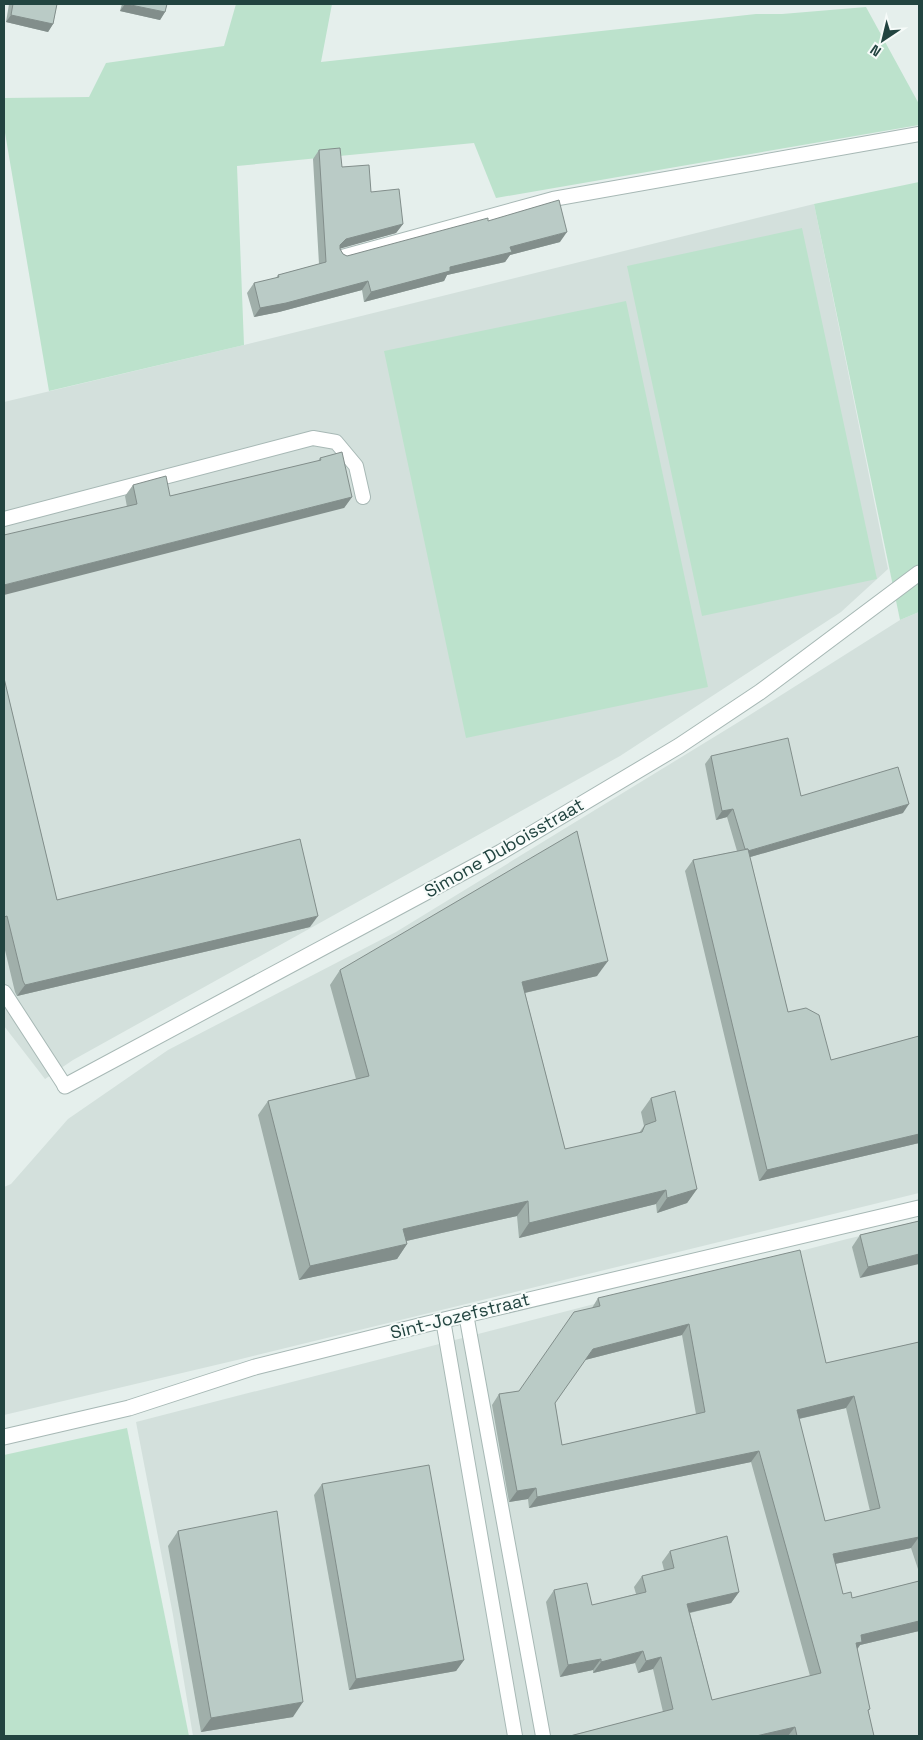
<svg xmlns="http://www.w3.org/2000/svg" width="923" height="1740" viewBox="0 0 923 1740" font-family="'Space Grotesk',sans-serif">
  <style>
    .built { fill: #d3e0dc }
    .green { fill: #bce2cc }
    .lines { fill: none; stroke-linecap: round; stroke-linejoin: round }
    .lane-casing { stroke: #a7b8b5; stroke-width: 16 }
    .street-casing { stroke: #a7b8b5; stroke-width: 17 }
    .lane { stroke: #fff; stroke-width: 14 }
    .street { stroke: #fff; stroke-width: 15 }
    .wall { fill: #a0afaa; fill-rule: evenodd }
    .shaded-wall { fill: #828e8b }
    .building { fill: #bacbc6; stroke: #828e8b; fill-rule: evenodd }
    .labels { text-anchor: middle; stroke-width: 4; stroke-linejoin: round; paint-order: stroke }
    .street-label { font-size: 18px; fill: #224440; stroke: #f6fbf9 }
  </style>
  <rect width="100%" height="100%" fill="#e5efec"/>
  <!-- built -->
  <g class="built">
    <path d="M814,204L888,569L841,612L620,756L73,1060L45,1079L4,1026V402L244,345Z"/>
    <path d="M919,612V1193L237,1360L4,1415V1187L11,1184L68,1119L168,1050L396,932L737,723L900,620Z"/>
    <path d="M919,1222V1736H193L173,1615L136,1422L847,1239Z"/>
  </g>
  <!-- green -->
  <g class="green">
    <path d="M236,4H332L321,62L756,14H782L866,7L919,104V125L496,198L474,143L237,166L244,345L49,391L4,127V98L89,97L106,63L224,46Z"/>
    <path d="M919,182V612L900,620L814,204Z"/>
    <path d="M802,228L877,579L702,616L627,266Z"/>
    <path d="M626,301L708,687L466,738L384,351Z"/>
    <path d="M127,1428L189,1736H4V1455Z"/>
  </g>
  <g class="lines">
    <!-- lane casing -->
    <g class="lane-casing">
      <g id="lane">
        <path d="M342,257L553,199L919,134"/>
        <path d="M4,519L313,438L336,442L356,466L363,497"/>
        <path d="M4,992L65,1086"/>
        <path d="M466,1314L543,1736"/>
        <path d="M443,1320L515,1736"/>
      </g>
    </g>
    <!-- street casing -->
    <g class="street-casing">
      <g id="street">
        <path d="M65,1086L501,852L679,746L760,692L919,573"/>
        <path d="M4,1437L129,1408L255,1367L427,1324L919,1208"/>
      </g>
    </g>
    <!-- lane -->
    <use href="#lane" class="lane"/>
    <!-- street -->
    <use href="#street" class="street"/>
  </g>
  <!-- wall -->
  <g class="wall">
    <path d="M9,4H57L53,24L48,32L6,22Z"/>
    <path d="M122,4H167L165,12L160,20L120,11Z"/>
    <path d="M319,150L371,192L403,224L396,233L340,248L343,254L347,256L488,221L560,242L510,255L505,262L447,275L444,281L364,302L362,290L279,312L254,317L247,293L254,283L276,278L278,275L319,264L313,159Z"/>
    <path d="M320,458L352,497L344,508L127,507L125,496L133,485L170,496L318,461Z"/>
    <path d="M4,678L57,900L310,927L17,996L15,992L4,946Z"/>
    <path d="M711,756L801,796L903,813L750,857L788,1012L831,1060L919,1036V1143L759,1181L685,871L693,860L737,851L727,817L716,820L705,764Z"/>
    <path d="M340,970L597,976L525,993L565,1149L639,1133L644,1126L641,1112L651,1098L697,1189L687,1203L657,1213L656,1204L519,1238L517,1216L406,1241L407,1244L397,1259L299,1280L258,1115L268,1101L356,1079L330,985Z"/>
    <path d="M919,1221L860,1278L852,1247L860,1235Z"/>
    <path d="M598,1298L826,1363L919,1342V1572L911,1548L835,1564L843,1594L852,1598L919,1581V1631L860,1645L857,1650L870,1709L868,1711L874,1736H569L663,1712L653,1669L638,1673L635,1663L593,1673V1670L560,1677L546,1602L554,1590L592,1605L636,1594L634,1587L642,1576L664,1570L662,1562L670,1551L739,1592L731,1603L690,1613L712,1700L810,1676L751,1462L529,1508L528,1499L509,1502L492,1405L499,1394L519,1391L592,1308ZM682,1335L696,1414L562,1445L555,1403L585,1360ZM846,1408L870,1511L825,1521L799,1419Z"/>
    <path d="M322,1484L464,1660L456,1671L349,1690L314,1495Z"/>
    <path d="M178,1531L293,1717L201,1732L168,1546Z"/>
  </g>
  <!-- shaded-wall -->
  <g class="shaded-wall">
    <path d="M125,4L165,12L160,20L120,11Z"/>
    <path d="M11,15L53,24L48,32L6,22Z"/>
    <path d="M403,224L396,233L339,249L340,245L346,239Z"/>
    <path d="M567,232L560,242L510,255L505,262L447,275L444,281L364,302L371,292L510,247Z"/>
    <path d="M368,281L362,290L279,312L254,317L260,308Z"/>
    <path d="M352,497L344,508L4,595V585Z"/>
    <path d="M909,804L903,813L740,860L745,852Z"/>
    <path d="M733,809L727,817L716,820L722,811Z"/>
    <path d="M318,916L310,927L17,996L25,985Z"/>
    <path d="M608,961L597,976L511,996L522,982Z"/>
    <path d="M919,1134V1143L759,1181L767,1170Z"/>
    <path d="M697,1189L687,1203L657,1213L667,1198Z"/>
    <path d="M666,1190L656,1204L519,1238L529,1223Z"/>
    <path d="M528,1201L517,1216L393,1244L403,1229Z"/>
    <path d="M407,1244L397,1259L299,1280L310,1266Z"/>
    <path d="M919,1254V1264L860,1278L868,1267Z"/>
    <path d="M689,1324L682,1335L585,1360L593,1349Z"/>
    <path d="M854,1396L846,1408L789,1421L797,1410Z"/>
    <path d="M759,1451L751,1462L529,1508L537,1497Z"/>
    <path d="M536,1488L528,1499L509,1502L517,1491Z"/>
    <path d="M919,1537L911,1548L825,1566L833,1554Z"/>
    <path d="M739,1592L731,1603L679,1615L687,1604Z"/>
    <path d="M919,1621V1631L860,1645L854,1653L848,1655L861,1635Z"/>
    <path d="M643,1651L635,1663L593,1673L601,1662Z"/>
    <path d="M661,1657L653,1669L638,1673L646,1661Z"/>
    <path d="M601,1659L593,1670L560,1677L568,1665Z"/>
    <path d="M464,1660L456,1671L349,1690L356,1679Z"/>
    <path d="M303,1702L293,1717L201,1732L211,1718Z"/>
    <path d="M795,1727L788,1736H756Z"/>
  </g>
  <!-- building -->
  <g class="building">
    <path d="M13,4H57L53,24L11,15Z"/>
    <path d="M126,4H167L165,12Z"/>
    <path d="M340,148L342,167L369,165L371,192L399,189L403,224L346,239L340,245V249L343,254L347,256L488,218V221L559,200L567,232L510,247L512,252L450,267V271L371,292L368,281L286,303L260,308L254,283L279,277L278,275L326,262L319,150Z"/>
    <path d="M342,452L352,497L4,585V535L137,504L133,485L166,476L170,496L321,460L320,458Z"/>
    <path d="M4,678L57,900L300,839L318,916L25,985L23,981L7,916L4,917Z"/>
    <path d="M788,738L801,796L898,767L909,804L748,851V849H745L733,809L722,811L711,756Z"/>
    <path d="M577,831L608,961L522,982L565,1149L642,1132L645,1125L656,1121L651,1098L675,1091L697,1189L667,1198L666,1190L529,1223L528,1201L403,1229L407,1244L310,1266L268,1101L369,1076L340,970Z"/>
    <path d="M748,849L788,1012L806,1008L819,1015L831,1060L919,1036V1134L767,1170L693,860Z"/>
    <path d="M919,1221V1254L868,1267L860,1235Z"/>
    <path d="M800,1250L826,1363L919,1342V1537L833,1554L843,1594L851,1592L852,1598L919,1581V1621L861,1635L862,1642L856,1643L870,1709L868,1710L874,1736H797L795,1727L756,1736H570L673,1709L661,1657L646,1661L643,1651L601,1662V1659L568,1665L554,1590L587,1583L592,1605L646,1592L642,1576L674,1568L670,1551L727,1536L739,1592L687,1604L712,1700L821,1673L759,1451L537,1497L536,1488L517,1491L499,1394L519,1391L574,1312L600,1306L598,1298ZM689,1324L705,1412L562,1445L555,1403L593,1349ZM854,1396L880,1508L825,1521L797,1410Z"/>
    <path d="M429,1465L464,1660L356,1679L322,1484Z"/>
    <path d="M277,1511L303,1702L211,1718L178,1531Z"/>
  </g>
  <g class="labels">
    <!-- street labels -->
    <g class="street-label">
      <text transform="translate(504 848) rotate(-30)" y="6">Simone Duboisstraat</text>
      <text transform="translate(460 1316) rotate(-14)" y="6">Sint-Jozefstraat</text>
    </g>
  </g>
  <!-- border -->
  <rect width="923" height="1740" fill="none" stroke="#224440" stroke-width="10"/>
  <!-- north arrow -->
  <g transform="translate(883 40) rotate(215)" stroke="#f6fbf9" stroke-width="4" paint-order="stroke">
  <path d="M0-4L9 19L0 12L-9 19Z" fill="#224440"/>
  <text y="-8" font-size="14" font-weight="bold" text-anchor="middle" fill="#224440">N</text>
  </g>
</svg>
